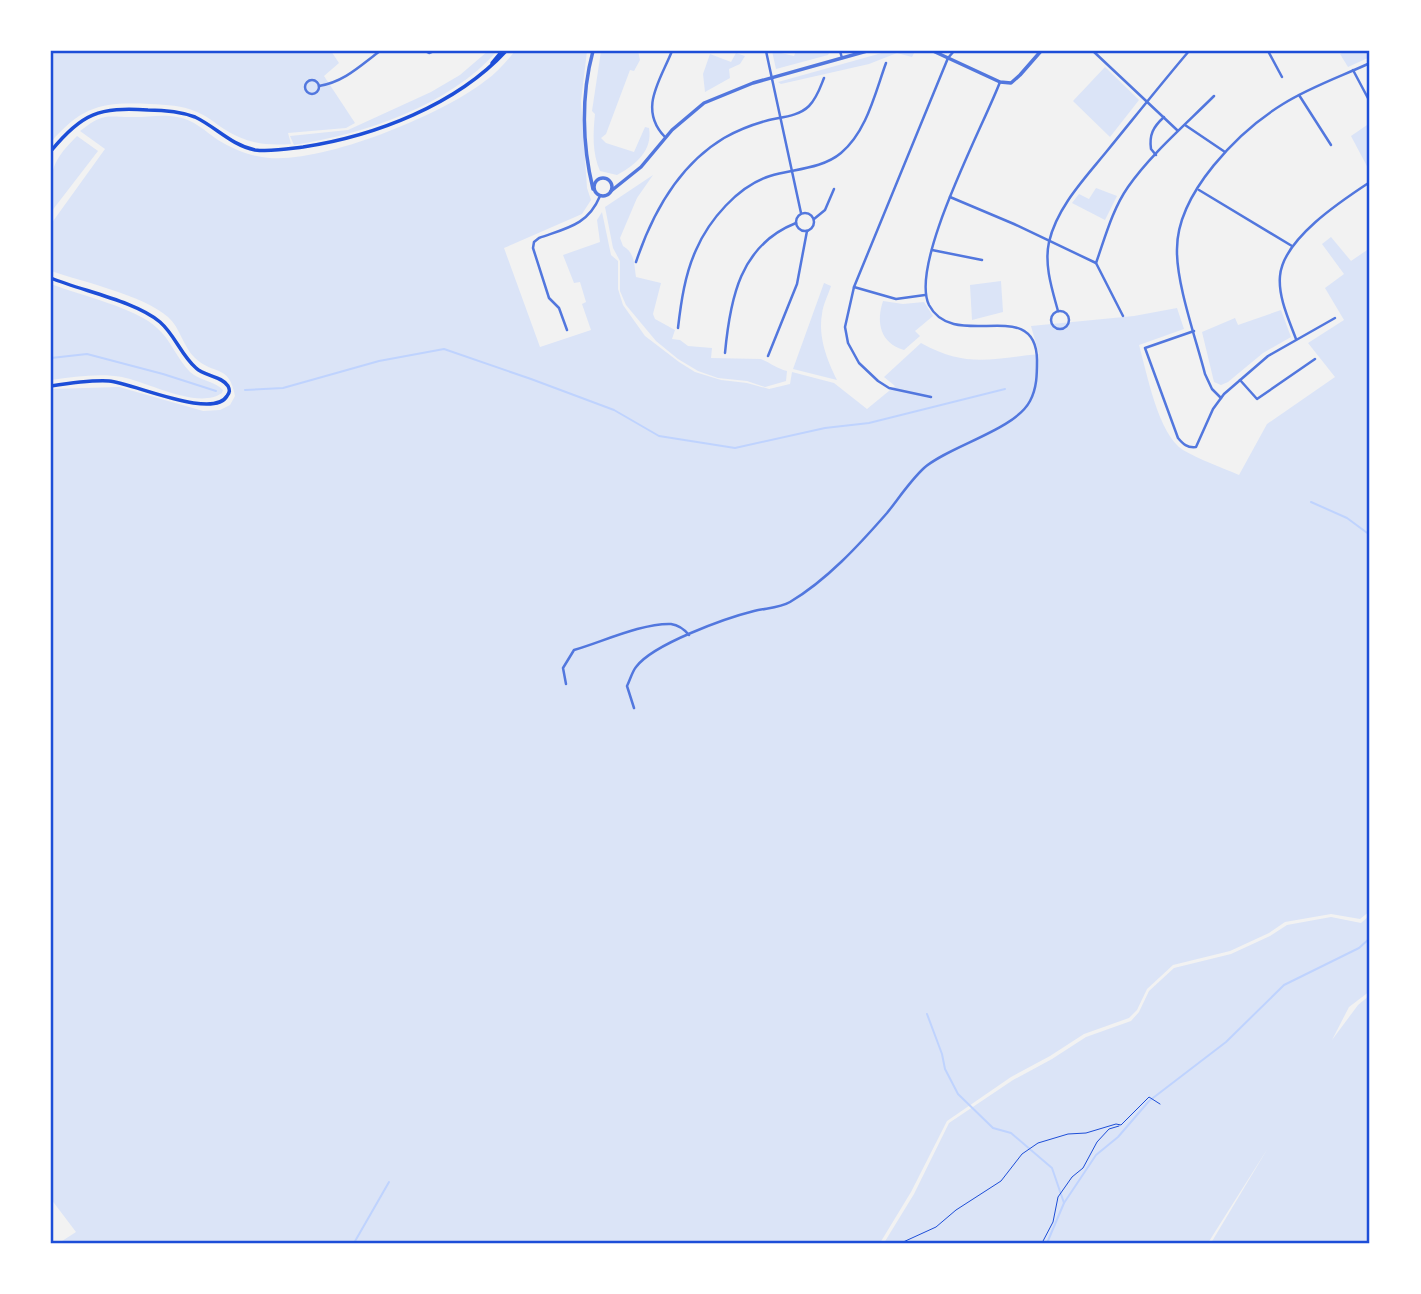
<svg xmlns="http://www.w3.org/2000/svg" width="1421" height="1294" viewBox="0 0 1421 1294" font-family="'Alegreya Sans',sans-serif">
  <style>
    .green { fill: #dbe4f7 }
    .lines { fill: none; stroke-linecap: round; stroke-linejoin: round }
    .stream { stroke: #bfd3fe; stroke-width: 2 }
    .path { stroke: #1d4ed8; stroke-width: 1 }
    .minor { stroke: #5277de; stroke-width: 2.5 }
    .tertiary { stroke: #5277de; stroke-width: 3.5 }
    .secondary { stroke: #1d4ed8; stroke-width: 3.5 }
    .neatline { fill: none; stroke: #1d4ed8; stroke-width: 2.5 }
  </style>
  <rect width="100%" height="100%" fill="#f2f2f2"/>
  <!-- green -->
  <g class="green">
    <path d="M51,51H331L339,63L324,76L355,123L346,128L288,133L291,144C265,146 246,143 224,129C215,123 207,116 197,112C182,105 167,105 150,104C103,102 83,105 51,142Z"/>
    <path d="M488,51H497C449,106 364,134 294,145L290,136L348,130L431,92L460,75Z"/>
    <path d="M515,51H587L581,101L587,188L591,200L582,214L504,248L540,347L591,330L582,304L586,302L580,282L574,283L563,255L600,242L597,220L602,212L611,255L618,261V289L623,305L645,336L679,362L695,372L721,380L747,383L769,389L790,384L792,372L834,383L867,409L895,386L884,377L921,343C966,368 990,359 1039,354L1031,326L1134,316L1177,308L1184,329L1139,345C1147,373 1158,434 1183,450C1200,460 1221,467 1239,475L1267,424L1335,377L1308,343L1344,320L1325,288L1344,274L1322,244L1331,237L1351,261L1370,248V911L1360,919L1331,914L1285,922L1269,933L1230,951L1173,965L1147,989L1137,1010L1129,1018L1084,1034L1050,1056L1011,1077L947,1121L911,1192L880,1243H59L76,1232L51,1199V389L119,387L203,411L220,410L230,405L235,396C229,363 214,376 195,358C183,347 180,327 168,317C143,295 83,282 51,271V224L105,149L80,131C104,112 106,117 134,117C148,117 163,114 177,117C193,119 205,131 218,140C231,148 247,155 262,157C316,167 442,115 485,81C497,73 506,62 515,51Z"/>
    <path d="M601,51H638L640,60L634,71L630,70L606,134L601,138L606,143L634,152L645,127L649,128C653,150 636,165 617,175L600,171C592,153 593,133 595,114L592,111Z"/>
    <path d="M772,51L794,56L796,51H830L828,55L776,69Z"/>
    <path d="M889,51H915L912,57L897,53L869,64L781,84L778,82Z"/>
    <path d="M1346,51H1370V57L1348,67L1340,54Z"/>
    <path d="M736,53L745,56L740,64L729,69L730,78L705,92L703,74L710,54L731,62Z"/>
    <path d="M1105,67L1139,100L1110,137L1073,101Z"/>
    <path d="M1370,123V172L1351,136Z"/>
    <path d="M77,136L98,151L51,212C51,172 48,165 77,136Z"/>
    <path d="M653,175L637,198L620,238L623,246C635,253 634,264 636,277L661,283L653,314L655,319L675,330L672,339L680,340L688,346L712,348L711,358L761,359C771,363 776,368 787,371L786,381L765,387L747,381L718,378L698,371L678,359L656,341L626,305L620,291V261L613,248L605,207Z"/>
    <path d="M1096,188L1117,196L1105,220L1072,203L1079,194L1089,199Z"/>
    <path d="M1001,281L1003,312L972,320L970,285Z"/>
    <path d="M824,283L831,286C828,295 823,305 822,314C818,337 827,360 837,380L793,369Z"/>
    <path d="M51,284C79,295 137,308 157,328C171,340 177,359 190,372C200,381 215,381 223,390L222,393C198,410 148,382 122,377C99,373 74,377 51,380Z"/>
    <path d="M883,301L903,304L924,302L933,316L915,331L920,336L904,350C880,343 876,322 883,301Z"/>
    <path d="M1281,310L1291,337L1263,353L1228,382L1221,385L1214,382L1202,332L1235,318L1238,325Z"/>
    <path d="M1370,915V991L1349,1007L1332,1040L1358,1005L1370,995V1243H1211L1268,1148L1208,1243H884L914,1194L949,1123L1013,1080L1052,1059L1086,1037L1131,1021L1139,1012L1149,991L1174,968L1231,954L1270,936L1287,925L1331,917L1361,923Z"/>
  </g>
  <g class="lines">
    <!-- stream -->
    <g class="stream">
      <path d="M51,358L87,354L163,374L216,391"/>
      <path d="M245,390L283,388L379,361L444,349L531,379L614,410L659,436L735,448L825,428L869,423L1005,389"/>
      <path d="M1311,502L1347,518L1370,535"/>
      <path d="M927,1014L942,1054L945,1069L958,1094L993,1128L1011,1133L1052,1168L1064,1203"/>
      <path d="M354,1243L389,1182"/>
      <path d="M1047,1243L1064,1203L1096,1155L1118,1137L1149,1101L1226,1042L1284,985L1359,948L1370,938"/>
    </g>
    <!-- path -->
    <g class="path">
      <path d="M901,1243L936,1227L956,1210L1001,1181L1022,1154L1038,1143L1068,1134L1086,1133L1116,1124L1121,1125L1149,1097L1160,1104"/>
      <path d="M1042,1243L1053,1222L1058,1197L1072,1177L1083,1168L1097,1142L1109,1129L1119,1126"/>
    </g>
    <!-- minor -->
    <g class="minor">
      <path d="M425,51L429,53L434,51"/>
      <path d="M766,51L801,213"/>
      <path d="M840,51L842,58"/>
      <path d="M1093,51L1177,130"/>
      <path d="M1268,51L1282,77"/>
      <path d="M1353,70L1370,102"/>
      <circle cx="312" cy="87" r="7"/>
      <path d="M319,86C344,82 360,66 380,51"/>
      <path d="M1299,95L1331,145"/>
      <path d="M1185,125L1225,152"/>
      <path d="M665,137C638,109 660,81 672,51"/>
      <path d="M1156,155L1151,149C1149,135 1153,127 1164,117"/>
      <path d="M1199,190L1292,246"/>
      <path d="M950,197L1014,224L1096,263L1123,316"/>
      <circle cx="805" cy="222" r="9"/>
      <path d="M814,219L825,210L834,189"/>
      <path d="M932,250L982,260"/>
      <path d="M636,262C652,214 679,165 724,138C738,130 754,124 769,120C782,117 799,116 809,106C817,98 820,88 824,78"/>
      <path d="M1096,263C1105,238 1112,210 1128,187C1150,155 1186,124 1214,96"/>
      <path d="M854,287L896,299L925,295"/>
      <circle cx="1060" cy="320" r="9"/>
      <path d="M1058,311C1052,289 1044,265 1049,242C1057,207 1085,178 1107,151C1134,118 1161,84 1189,51"/>
      <path d="M678,328C681,302 685,274 696,250C709,220 738,186 770,176C793,169 822,169 841,153C867,131 875,93 886,63"/>
      <path d="M567,330L559,308L549,298L533,248L534,242L539,238C567,228 588,225 600,196"/>
      <path d="M1194,331L1145,348L1178,438C1183,444 1187,448 1196,447L1213,409L1224,394L1268,356L1335,318"/>
      <path d="M1296,339C1289,320 1278,297 1280,276C1283,239 1341,201 1370,182"/>
      <path d="M725,353C730,299 740,245 796,223"/>
      <path d="M768,356L797,284L807,231"/>
      <path d="M1240,380L1257,399L1315,359"/>
      <path d="M931,397L889,388L878,381L859,363L848,343L845,327L854,287L948,58L954,51"/>
      <path d="M1221,398L1212,389L1205,374C1196,339 1176,283 1177,249C1177,193 1239,131 1283,104C1310,87 1342,76 1370,63"/>
      <path d="M566,684L563,668L574,650C602,642 642,623 671,624C678,625 684,629 689,635"/>
      <path d="M634,708L627,686C630,680 632,672 636,667C653,644 726,618 754,611C766,608 780,608 790,602C827,580 859,545 887,513C899,498 910,481 924,468C949,446 1015,430 1030,401C1037,388 1037,374 1037,360C1036,294 954,353 929,305C909,264 983,127 1000,82"/>
    </g>
    <!-- tertiary -->
    <g class="tertiary">
      <path d="M593,51C581,95 582,144 593,189"/>
      <path d="M933,51L1000,82L1011,83L1020,75L1041,51"/>
      <circle cx="603" cy="187" r="9"/>
      <path d="M611,191L641,167L672,130L704,103L753,83L867,51"/>
    </g>
    <!-- secondary -->
    <g class="secondary">
      <path d="M492,63L502,51"/>
      <path d="M51,151C82,113 99,107 148,110C164,110 179,111 195,117C216,127 231,145 255,150C271,152 287,149 303,147C375,136 456,105 506,51"/>
      <path d="M51,278C82,291 135,301 160,322C175,335 181,355 196,368C204,376 222,376 228,386C230,390 230,392 227,396C213,420 133,383 109,381C90,380 70,383 51,386"/>
    </g>
  </g>
  <!-- border -->
  <rect width="1421" height="1294" fill="none" stroke="#ffffff" stroke-width="105"/>
  <rect x="52" y="52" width="1316" height="1190" class="neatline"/>
</svg>
